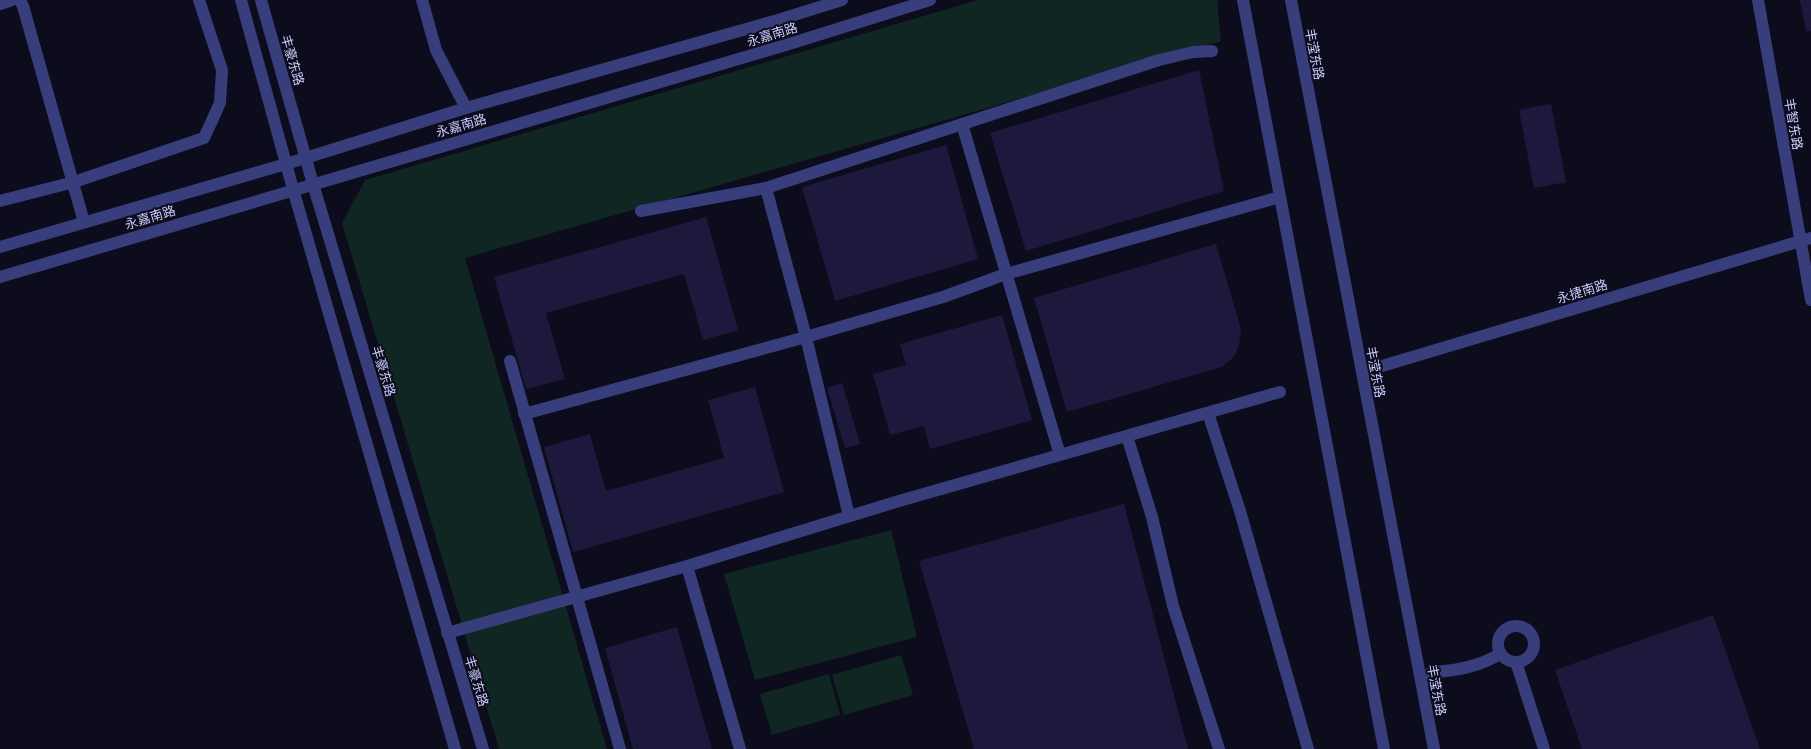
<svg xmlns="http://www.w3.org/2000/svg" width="1811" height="749" viewBox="0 0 1811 749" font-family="Cabin,'Noto Sans SC',sans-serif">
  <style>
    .green { fill: #0f2623 }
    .building { fill: #1c193d }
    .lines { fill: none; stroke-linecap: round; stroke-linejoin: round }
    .minor { stroke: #383e7b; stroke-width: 12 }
    .labels { text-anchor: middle; stroke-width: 4; stroke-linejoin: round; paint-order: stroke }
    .street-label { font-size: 13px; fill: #c9cafd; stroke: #0d0c1d }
  </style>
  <rect width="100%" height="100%" fill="#0d0c1d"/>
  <!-- green -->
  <g class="green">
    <path d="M978,0H1217L1221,41L465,258L607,749H499L342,223L365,180Z"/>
    <path d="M891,530L917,637L755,680L724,574Z"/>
    <path d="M901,655L913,695L844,715L832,675Z"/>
    <path d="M829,674L840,715L772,735L760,694Z"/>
  </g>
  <!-- building -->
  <g class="building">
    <path d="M1800,0H1811V31H1806Z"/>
    <path d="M1199,70L1224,191L1026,251L990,133Z"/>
    <path d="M1551,104L1566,182L1534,188L1519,110Z"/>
    <path d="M946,145L978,259L835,301L802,187Z"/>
    <path d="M706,217L738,330L703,340L684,274L546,313L565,379L526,389L494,277Z"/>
    <path d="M1216,244L1241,329L1239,345L1234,357L1222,367L1067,412L1034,298Z"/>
    <path d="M1002,315L1032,420L930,449L924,426L890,435L873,374L906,365L900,344Z"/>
    <path d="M842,383L860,444L845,448L827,388Z"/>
    <path d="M755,387L784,492L573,552L544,447L590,434L606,491L724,458L708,400Z"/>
    <path d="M1124,504L1188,749H974L919,561Z"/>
    <path d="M1713,615L1760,749H1582L1555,670Z"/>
    <path d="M677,627L712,749H633L605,648Z"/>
  </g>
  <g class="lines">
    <!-- minor -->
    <g class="minor">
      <path d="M20,0L23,6L84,222"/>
      <path d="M241,0L293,189L455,749"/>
      <path d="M261,0L313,184L483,749"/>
      <path d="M422,0L436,50L466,108"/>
      <path d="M1243,0L1384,749"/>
      <path d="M1291,0L1434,749"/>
      <path d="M1758,0L1811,300"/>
      <path d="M0,4L12,0"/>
      <path d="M962,124L1060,455"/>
      <path d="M766,188L806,337L849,516"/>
      <path d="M0,201L74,182L204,138L220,103L222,70L199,0"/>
      <path d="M641,211L766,188L1159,60L1193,52L1212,51"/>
      <path d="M0,247L286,164L466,108L778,20L842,0"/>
      <path d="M0,277L786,45L930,0"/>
      <path d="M510,361L620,749"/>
      <path d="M1362,372L1811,238"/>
      <path d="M1208,413L1240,511L1308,749"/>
      <path d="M524,414L806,337L943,297L1006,274L1280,197"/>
      <path d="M1127,436L1152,517L1173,606L1219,749"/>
      <path d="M687,566L740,749"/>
      <circle cx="1516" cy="644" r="18"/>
      <path d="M447,633L687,566L899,501L1280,392"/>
      <path d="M1516,662L1544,749"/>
      <path d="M1422,685L1432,672C1456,671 1480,666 1500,654"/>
    </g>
  </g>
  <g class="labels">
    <!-- street labels -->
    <g class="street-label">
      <text transform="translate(772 34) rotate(-17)" y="5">永嘉南路</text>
      <text transform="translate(1315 54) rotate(79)" y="5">丰滢东路</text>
      <text transform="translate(293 60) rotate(74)" y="5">丰豪东路</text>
      <text transform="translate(1794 124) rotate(80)" y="5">丰智东路</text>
      <text transform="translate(461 125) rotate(-16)" y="5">永嘉南路</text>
      <text transform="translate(150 217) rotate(-17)" y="5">永嘉南路</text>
      <text transform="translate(1582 291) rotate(-17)" y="5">永捷南路</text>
      <text transform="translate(384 371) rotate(73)" y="5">丰豪东路</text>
      <text transform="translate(1376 372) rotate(79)" y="5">丰滢东路</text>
      <text transform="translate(477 681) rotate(73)" y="5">丰豪东路</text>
      <text transform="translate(1437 690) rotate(79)" y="5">丰滢东路</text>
    </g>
  </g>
</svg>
